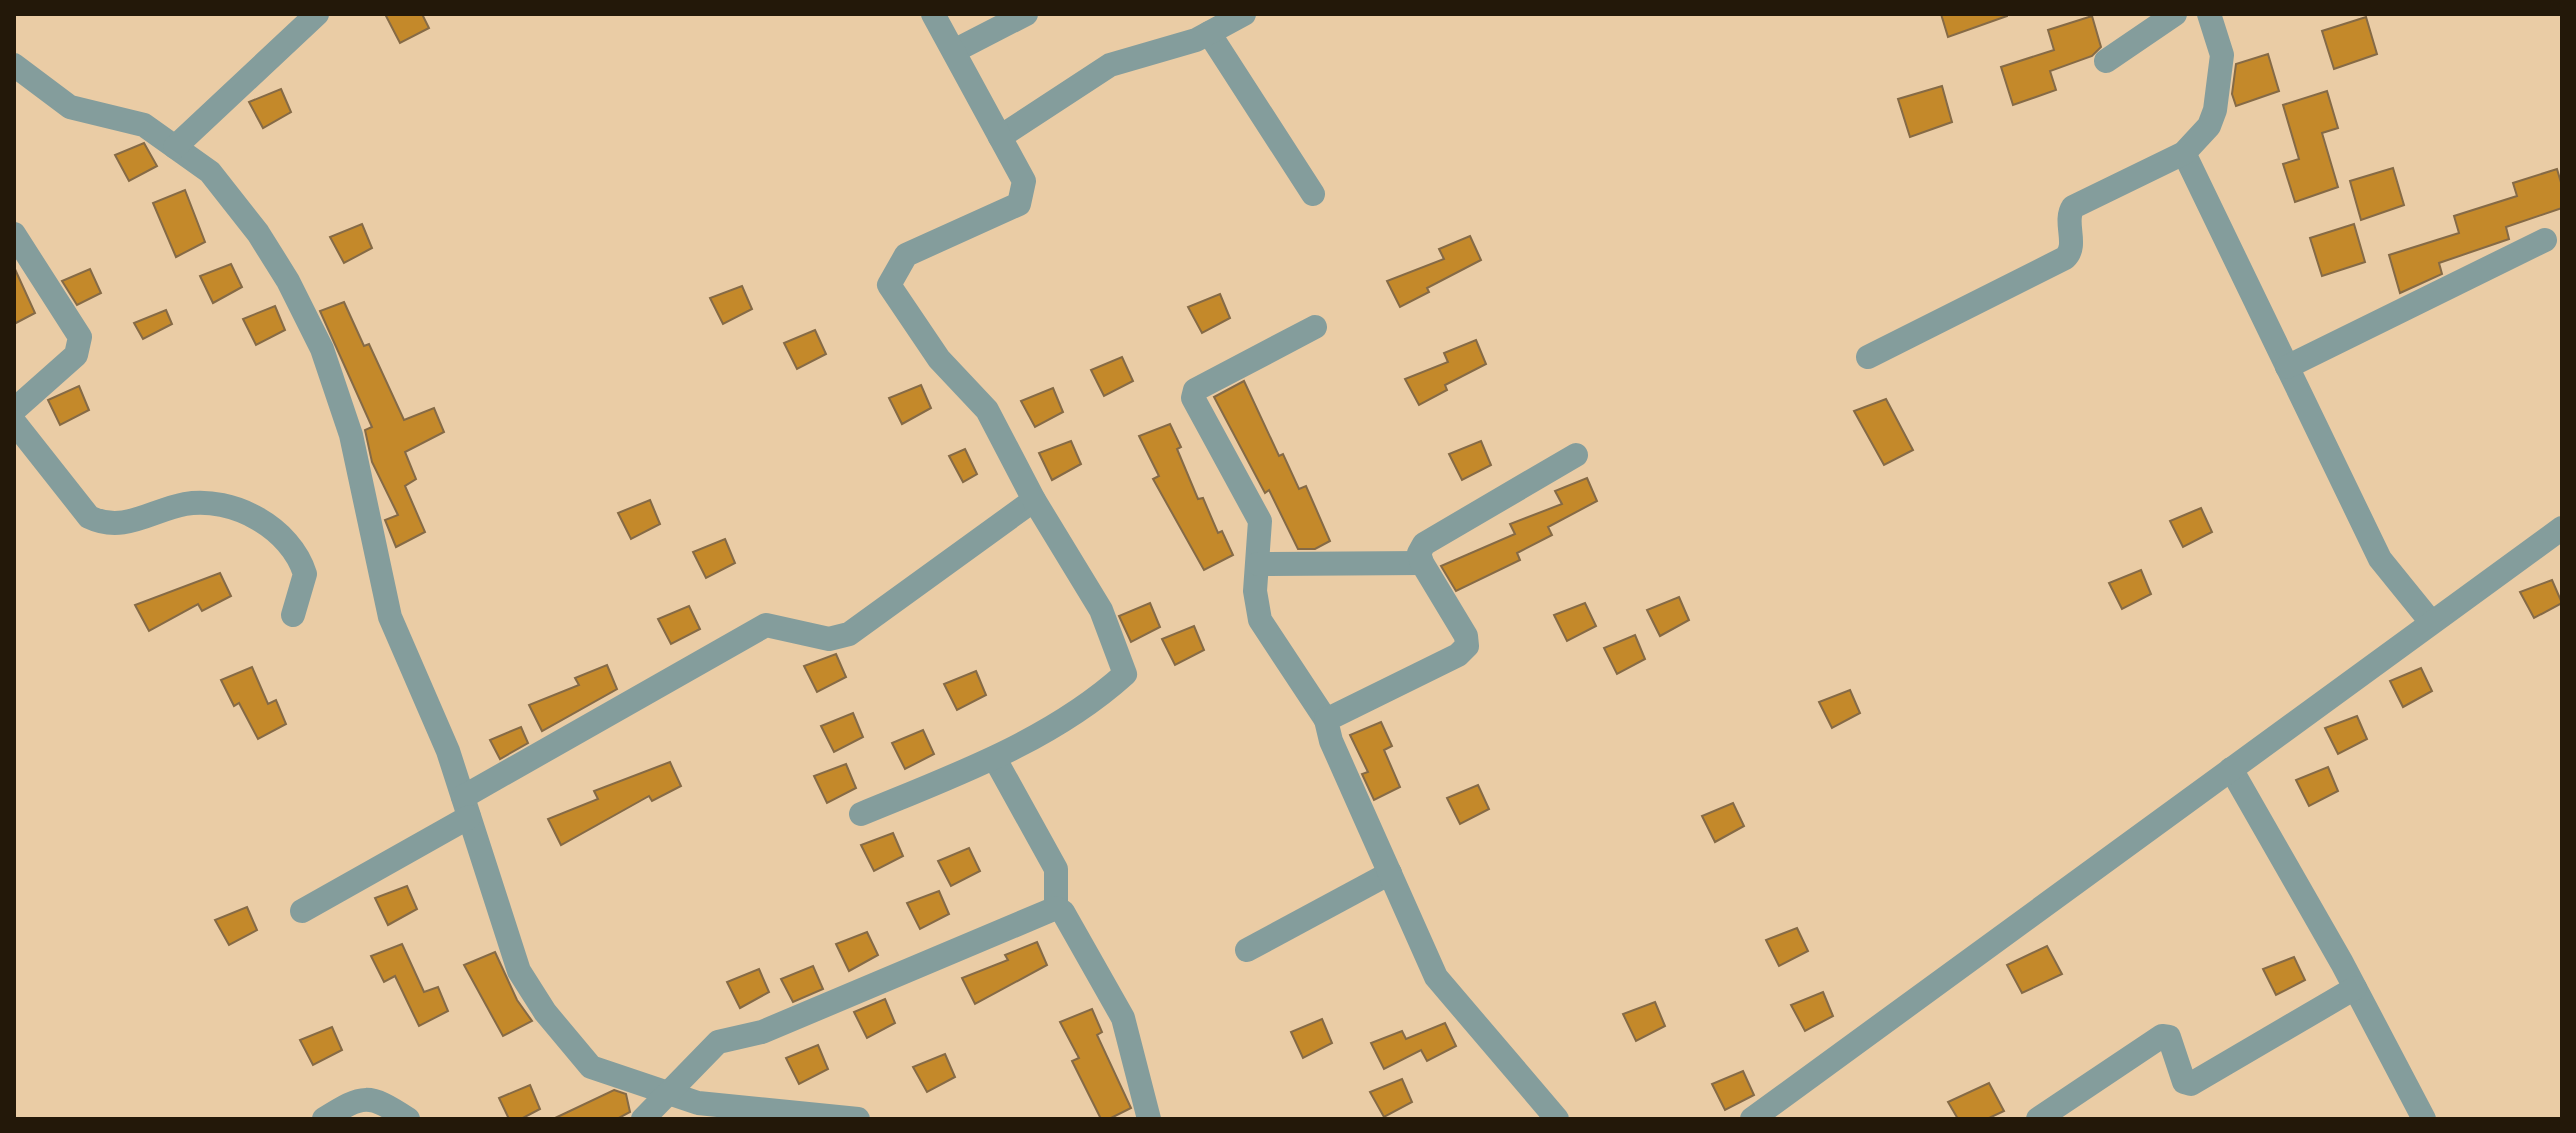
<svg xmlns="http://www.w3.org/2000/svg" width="2576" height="1133" viewBox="0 0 2576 1133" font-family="Overpass,sans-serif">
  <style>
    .building { fill: #c4892a; stroke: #856a46; stroke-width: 2 }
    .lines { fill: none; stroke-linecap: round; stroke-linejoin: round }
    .minor { stroke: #849d9c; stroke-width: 24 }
  </style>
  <rect width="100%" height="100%" fill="#eacca5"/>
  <!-- building -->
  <g class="building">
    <path d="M385,14H422L429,28L400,43Z"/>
    <path d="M1941,14H2007V16L1948,37Z"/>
    <path d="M2092,16L2101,47L2092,56L2050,71L2056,90L2013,105L2001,67L2054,50L2048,30Z"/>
    <path d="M2366,17L2377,54L2334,69L2322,31Z"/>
    <path d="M2268,54L2279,91L2236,106L2232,94L2236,64Z"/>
    <path d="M1942,86L1952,122L1910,137L1898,99Z"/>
    <path d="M281,89L291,112L263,128L249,102Z"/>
    <path d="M2327,91L2338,128L2322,133L2338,187L2295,202L2283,164L2299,159L2283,105Z"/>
    <path d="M144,143L157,166L129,181L115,155Z"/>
    <path d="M2393,168L2404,205L2361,220L2350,181Z"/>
    <path d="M2557,169L2562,186V208L2506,227L2509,239L2439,263L2442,274L2400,293L2389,255L2459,233L2454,216L2517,196L2513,183Z"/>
    <path d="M185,190L205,242L176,257L153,203Z"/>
    <path d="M362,224L372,248L344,263L330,237Z"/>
    <path d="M2354,224L2365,262L2322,276L2310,238Z"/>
    <path d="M1470,236L1481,260L1427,288L1429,292L1400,307L1387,281L1444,259L1439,249Z"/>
    <path d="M231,264L242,287L213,303L200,276Z"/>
    <path d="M14,267L35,313L14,324Z"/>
    <path d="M90,269L101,293L77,305L62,281Z"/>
    <path d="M742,286L752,309L723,324L710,298Z"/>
    <path d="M1220,294L1230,318L1202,333L1188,307Z"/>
    <path d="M344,302L364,346L369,344L404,420L434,408L444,432L405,452L416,479L405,486L425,532L396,547L385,520L398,515L372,462L365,430L372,427L320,311Z"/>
    <path d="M275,306L285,330L256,345L243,319Z"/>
    <path d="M166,310L172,324L143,339L134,323Z"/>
    <path d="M815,330L826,354L797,369L784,343Z"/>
    <path d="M1476,340L1486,364L1445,385L1447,390L1419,405L1405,379L1448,362L1444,353Z"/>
    <path d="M1122,357L1133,381L1104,396L1091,370Z"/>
    <path d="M1244,381L1279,456L1283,454L1299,489L1306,486L1330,541L1315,549H1298L1269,490L1265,493L1214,397Z"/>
    <path d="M921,385L931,408L902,424L889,398Z"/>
    <path d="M79,386L89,410L60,425L48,400Z"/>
    <path d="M1053,388L1063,412L1035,427L1021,401Z"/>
    <path d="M1886,399L1913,450L1884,465L1854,411Z"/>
    <path d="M1170,424L1181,447L1177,449L1198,499L1203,498L1218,533L1222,531L1233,555L1204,570L1153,479L1159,476L1139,436Z"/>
    <path d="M1071,441L1081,464L1052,480L1039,453Z"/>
    <path d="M1481,441L1491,465L1462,480L1449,454Z"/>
    <path d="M965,449L977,474L963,482L949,456Z"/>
    <path d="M1587,478L1597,501L1548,527L1552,535L1517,553L1520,560L1456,591L1441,566L1515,534L1510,524L1562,504L1555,491Z"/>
    <path d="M650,500L660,524L631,539L618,513Z"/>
    <path d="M2201,508L2212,532L2183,547L2170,521Z"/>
    <path d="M725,539L735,563L706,578L693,552Z"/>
    <path d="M2141,570L2151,594L2122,609L2109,583Z"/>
    <path d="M220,573L231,596L202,611L198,604L149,631L135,605Z"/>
    <path d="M2552,580L2562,603L2534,618L2520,592Z"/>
    <path d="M1679,597L1689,620L1660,636L1647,610Z"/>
    <path d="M1150,603L1160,627L1131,642L1119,616Z"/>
    <path d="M1585,603L1596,626L1567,641L1554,615Z"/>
    <path d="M689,606L700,629L671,644L658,619Z"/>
    <path d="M1194,626L1204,650L1175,665L1162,639Z"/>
    <path d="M1635,635L1645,659L1617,674L1604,648Z"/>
    <path d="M836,654L846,677L817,692L804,666Z"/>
    <path d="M607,665L617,689L542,731L529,705L579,685L575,678Z"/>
    <path d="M252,667L268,704L276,700L286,724L258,739L239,703L234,706L221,680Z"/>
    <path d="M2421,668L2432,691L2403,707L2390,681Z"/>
    <path d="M976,671L986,695L957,710L944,684Z"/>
    <path d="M1850,690L1860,713L1832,728L1819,702Z"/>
    <path d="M853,713L863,737L834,752L821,726Z"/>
    <path d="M2357,716L2367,739L2338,754L2325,728Z"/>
    <path d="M1381,722L1392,746L1384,750L1400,787L1374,800L1362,774L1368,772L1350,735Z"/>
    <path d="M521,727L528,743L500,759L490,740Z"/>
    <path d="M923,730L934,754L905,769L892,743Z"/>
    <path d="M670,762L681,786L652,801L649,796L561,845L548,819L598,799L594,791Z"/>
    <path d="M846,764L856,788L827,803L814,776Z"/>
    <path d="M2328,767L2338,791L2309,806L2296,780Z"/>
    <path d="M1478,785L1489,809L1460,824L1447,798Z"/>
    <path d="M1733,803L1744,826L1715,842L1702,816Z"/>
    <path d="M893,833L903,856L874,871L861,845Z"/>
    <path d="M969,848L980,871L951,886L938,861Z"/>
    <path d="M407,886L417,909L388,925L375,898Z"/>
    <path d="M939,891L949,914L920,929L907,903Z"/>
    <path d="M247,907L257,930L229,945L215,920Z"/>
    <path d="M1797,928L1808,951L1779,966L1766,940Z"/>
    <path d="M867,932L878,955L849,971L836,944Z"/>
    <path d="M1037,942L1047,965L975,1004L962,978L1008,960L1005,955Z"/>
    <path d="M402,944L424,992L438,987L448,1011L419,1026L395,976L384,982L371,956Z"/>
    <path d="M2047,946L2062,974L2022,993L2007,965Z"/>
    <path d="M495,952L517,1000L532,1021L503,1036L464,965Z"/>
    <path d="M2294,957L2305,980L2276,995L2263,969Z"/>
    <path d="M813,966L823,989L793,1002L781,979Z"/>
    <path d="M759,969L769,992L740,1008L727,982Z"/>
    <path d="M1823,992L1833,1016L1805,1031L1791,1005Z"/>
    <path d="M885,999L895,1023L867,1038L854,1012Z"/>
    <path d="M1655,1002L1665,1026L1636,1041L1623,1014Z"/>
    <path d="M1092,1009L1102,1032L1097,1035L1131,1108L1109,1119H1101L1072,1061L1079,1058L1060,1022Z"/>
    <path d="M1322,1019L1332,1043L1303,1058L1291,1032Z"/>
    <path d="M1445,1023L1456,1046L1427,1061L1421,1050L1384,1069L1371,1043L1402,1031L1406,1039Z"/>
    <path d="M332,1027L342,1050L313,1065L300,1040Z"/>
    <path d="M818,1045L828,1069L799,1084L786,1058Z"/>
    <path d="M945,1054L955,1077L927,1092L913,1067Z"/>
    <path d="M1743,1071L1754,1095L1725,1110L1712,1084Z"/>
    <path d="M1402,1079L1412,1102L1384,1117L1370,1092Z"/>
    <path d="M1989,1083L2004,1111L1987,1119H1958L1948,1102Z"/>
    <path d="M530,1085L540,1109L521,1119H509L499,1098Z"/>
    <path d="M614,1090L626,1094L630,1112L617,1119H553Z"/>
  </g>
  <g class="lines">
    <!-- minor -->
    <g class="minor">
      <path d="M1209,33L1313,194"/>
      <path d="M954,51L1026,14"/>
      <path d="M2106,61L2175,14"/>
      <path d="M14,65L70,107L144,125L210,172L258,233L288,281L322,349L351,435L390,617L448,751L519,971L545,1012L591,1067L698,1103L858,1119"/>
      <path d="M1000,137L1110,65L1196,40L1244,14"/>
      <path d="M175,147L317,14"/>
      <path d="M2184,153L2380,559L2431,622"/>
      <path d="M14,234L80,337L76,355L14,410"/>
      <path d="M1315,327L1195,390L1193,398L1260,521L1255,591L1260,620L1326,720"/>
      <path d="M1868,357L2065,258C2079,245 2063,222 2073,207L2184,153L2209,126L2215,110L2222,55L2209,14"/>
      <path d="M2287,367L2545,240"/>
      <path d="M14,422L89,517C124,534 152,510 185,504C233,496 291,528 305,574L293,615"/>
      <path d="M1258,564L1422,563"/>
      <path d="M995,759L1056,869V908"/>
      <path d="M2231,769L2342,963L2424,1119"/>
      <path d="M463,797L766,625L829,639L849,634L1034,500"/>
      <path d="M861,814C953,776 1051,741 1125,674L1101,610L1034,500L987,410L939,359L889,285L906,255L1019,204L1024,181L933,14"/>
      <path d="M302,911L469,817"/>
      <path d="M1247,950L1390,873"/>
      <path d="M324,1119C364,1094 368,1093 408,1119"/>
      <path d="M643,1119L718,1042L762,1032L1056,908L1063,912L1123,1018L1149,1119"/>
      <path d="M1557,1119L1436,977L1331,741L1326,720L1458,655L1467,646L1466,636L1422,563L1419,553L1424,544L1576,455"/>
      <path d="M1752,1119L2562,528"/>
      <path d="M2038,1119L2162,1036L2169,1037L2184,1082L2191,1084L2355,988"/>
    </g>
  </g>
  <!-- border -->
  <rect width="2576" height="1133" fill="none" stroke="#231809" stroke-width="32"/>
</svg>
